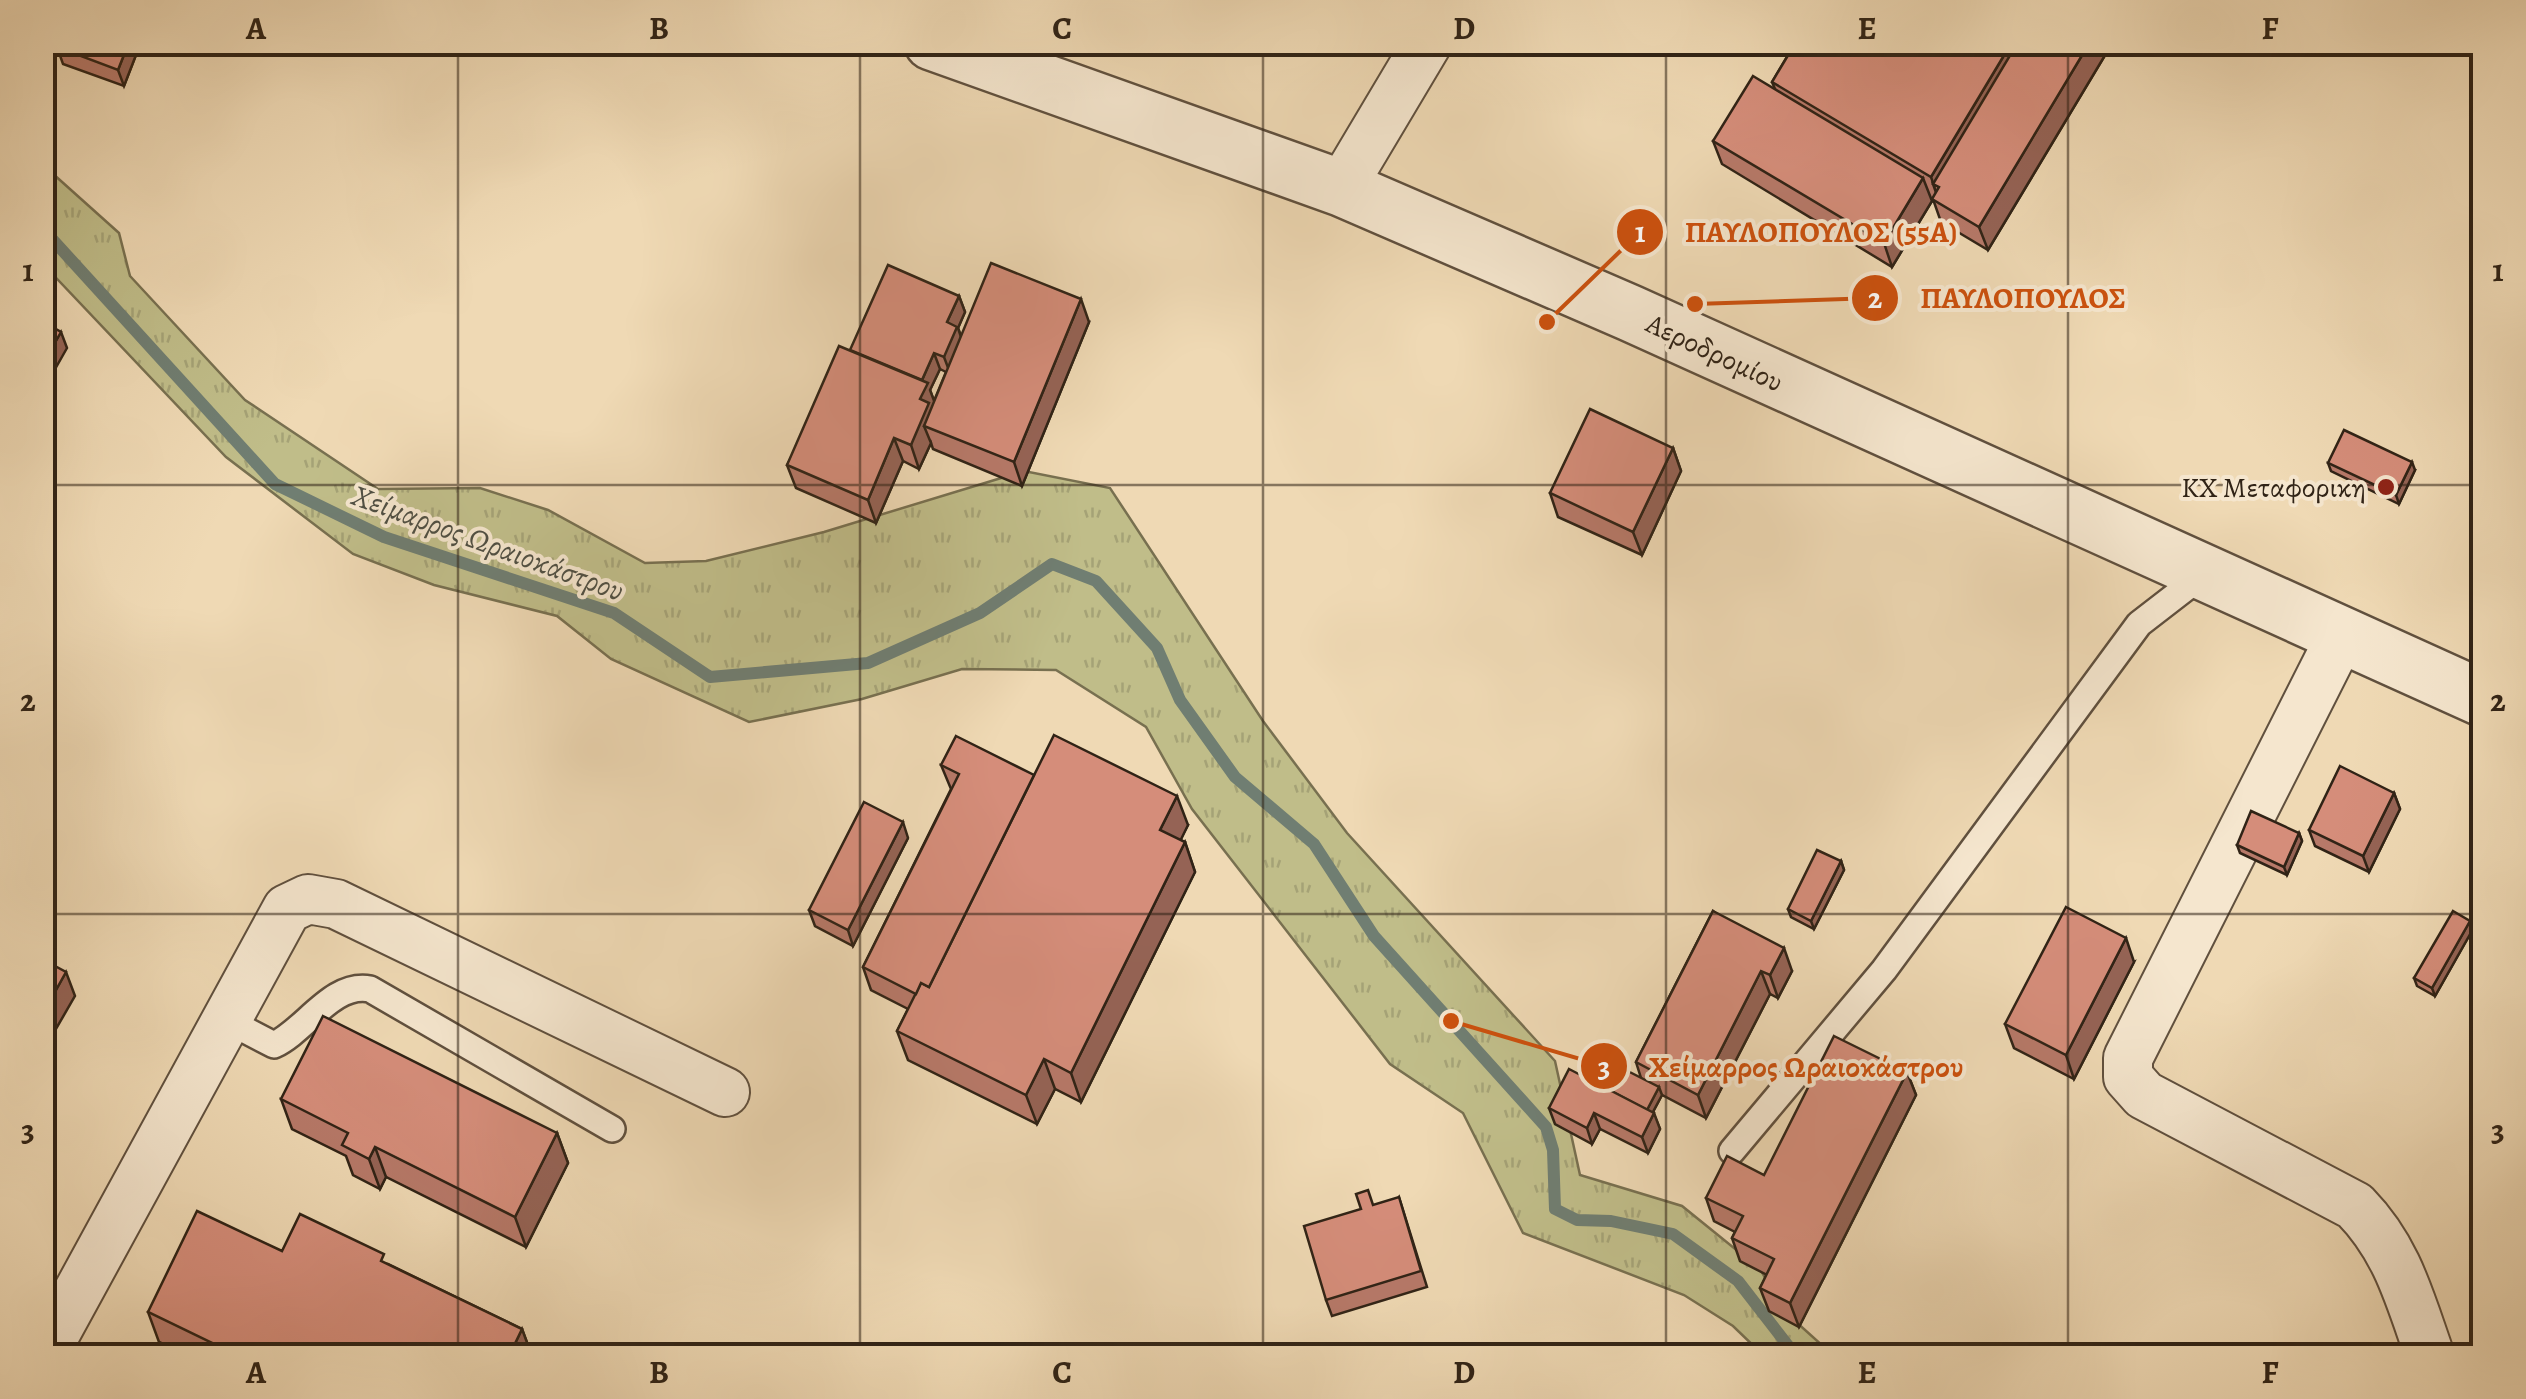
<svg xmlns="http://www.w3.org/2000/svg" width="2526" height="1399" viewBox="0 0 2526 1399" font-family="Alegreya,serif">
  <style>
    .grass { fill: url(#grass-tufts); stroke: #787050; stroke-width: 2.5 }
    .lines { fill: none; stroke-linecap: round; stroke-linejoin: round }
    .stream { stroke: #707e72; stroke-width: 12 }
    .service-casing { stroke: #60503e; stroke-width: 30 }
    .minor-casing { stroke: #60503e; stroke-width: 52 }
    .tertiary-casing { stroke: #60503e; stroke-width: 60 }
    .service { stroke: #f5e6ce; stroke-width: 25 }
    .minor { stroke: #f5e6ce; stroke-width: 48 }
    .tertiary { stroke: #f5e6ce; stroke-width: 55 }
    .wall { fill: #b77969; stroke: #302316; stroke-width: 2.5; fill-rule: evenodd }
    .shaded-wall { fill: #956355; stroke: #302316; stroke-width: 2.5 }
    .building { fill: #d58d7a; stroke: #302316; stroke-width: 2.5 }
    .grid { fill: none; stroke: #302316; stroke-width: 2.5; stroke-opacity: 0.55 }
    .poi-dot { fill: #8f2418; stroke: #f5e6ce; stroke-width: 4 }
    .labels { text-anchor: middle; stroke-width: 8; stroke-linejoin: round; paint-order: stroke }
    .street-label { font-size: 28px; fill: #302316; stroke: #f5e6ce }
    .poi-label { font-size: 28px; fill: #302316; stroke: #f5e6ce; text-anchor: end }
    .water-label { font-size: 30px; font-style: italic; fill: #505044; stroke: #f5e6ce }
    .leader { fill: none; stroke: #cc510e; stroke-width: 4 }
    .callout-dot { fill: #cc510e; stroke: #f5e6ce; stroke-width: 4 }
    .mark-label { font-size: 30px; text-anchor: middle; font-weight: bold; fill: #fff }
    .callout-label { font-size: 30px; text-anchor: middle; font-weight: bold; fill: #cc510e; stroke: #f5e6ce; stroke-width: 8; stroke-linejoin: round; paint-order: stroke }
    .neatline { fill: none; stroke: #302316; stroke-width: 4 }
    .grid-label { font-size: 32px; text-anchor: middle; font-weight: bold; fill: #302316 }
  </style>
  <defs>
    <pattern id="grass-tufts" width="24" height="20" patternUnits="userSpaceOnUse" patternTransform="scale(2.5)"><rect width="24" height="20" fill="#c0bd89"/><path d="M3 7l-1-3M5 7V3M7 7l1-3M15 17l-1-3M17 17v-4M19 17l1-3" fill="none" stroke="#a5a276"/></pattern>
  </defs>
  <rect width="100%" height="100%" fill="#efd9b4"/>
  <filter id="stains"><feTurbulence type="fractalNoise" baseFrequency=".002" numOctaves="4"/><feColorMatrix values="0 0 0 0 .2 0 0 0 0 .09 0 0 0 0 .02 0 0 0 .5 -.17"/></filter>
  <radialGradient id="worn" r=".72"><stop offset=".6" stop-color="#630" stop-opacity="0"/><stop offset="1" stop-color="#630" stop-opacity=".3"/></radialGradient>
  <!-- grass -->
  <path class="grass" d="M42,164L119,233L130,276L245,400L378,489L480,488L548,510L645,563L706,561L824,532L1024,471L1110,488L1263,721L1347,833L1555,1061L1580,1175L1682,1206L1760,1269L1785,1312L1834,1356H1764L1733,1326L1684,1295L1523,1233L1463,1113L1390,1064L1192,809L1146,727L1056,670L962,669L862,699L749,722L611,659L557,616L434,585L353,554L226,457L43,264Z"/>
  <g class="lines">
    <!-- stream -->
    <path class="stream" d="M42,228L275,484L384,537L614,613L710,677L868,663L980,613L1052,564L1096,581L1157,648L1180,700L1235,777L1314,844L1374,936L1546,1127L1553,1150L1555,1209L1577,1220L1611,1221L1673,1234L1738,1281L1796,1356"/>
    <!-- service casing -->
    <g class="service-casing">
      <g id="service">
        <path d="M226,1020L274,1045C306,1030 332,982 370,989L612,1129"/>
        <path d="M1732,1151L1884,970L2139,624L2205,573"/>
      </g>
    </g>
    <!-- minor casing -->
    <g class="minor-casing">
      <g id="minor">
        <path d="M1341,188L1428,42"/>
        <path d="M2342,634L2128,1058V1077L2144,1095L2355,1206C2398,1250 2410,1300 2430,1356"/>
        <path d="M43,1356L287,909L308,899L336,904L725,1092"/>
      </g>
    </g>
    <!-- tertiary casing -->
    <g class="tertiary-casing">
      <path id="tertiary" d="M932,42L1341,188L1630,313L2484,699"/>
    </g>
    <!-- service -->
    <use href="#service" class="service"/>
    <!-- minor -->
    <use href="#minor" class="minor"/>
    <!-- tertiary -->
    <use href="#tertiary" class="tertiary"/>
  </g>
  <!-- wall -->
  <g class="wall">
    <path d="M141,42L124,86L63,64L57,47Z"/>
    <path d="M1789,42H2113L1988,250L1941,222L1934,202L1932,201L1892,267L1722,164L1713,141L1775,89L1772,82L1794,45Z"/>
    <path d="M959,296L965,312L958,328L961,336L1089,322L1022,486L933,449L931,443L919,469L903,461L876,523L796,488L787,465L850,350ZM940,369L946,372L934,401L930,390Z"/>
    <path d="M1673,448L1681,471L1642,555L1558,517L1550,493Z"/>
    <path d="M2328,463L2415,470L2399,504L2331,471Z"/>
    <path d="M941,765L1034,775L1188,825L1180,840L1185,842L1195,872L1081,1102L1055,1089L1037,1124L908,1060L897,1031L908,1009L871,990L863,967L951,789Z"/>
    <path d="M2394,793L2400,809L2369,872L2315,846L2309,830Z"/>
    <path d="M2299,833L2302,841L2287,875L2240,853L2237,845Z"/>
    <path d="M908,838L853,946L815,926L809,910Z"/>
    <path d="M1841,861L1844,870L1814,929L1791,917L1788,909Z"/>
    <path d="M1713,911L1792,971L1778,998L1770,994L1706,1118L1662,1095L1653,1112L1660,1129L1648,1153L1600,1129L1592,1144L1555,1124L1549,1108L1598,1084L1641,1078L1636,1062Z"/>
    <path d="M2473,929L2435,996L2417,986L2414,978Z"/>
    <path d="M2134,962L2074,1079L2014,1048L2005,1024Z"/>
    <path d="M1907,1072L1916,1095L1799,1327L1769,1311L1760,1288L1767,1275L1740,1261L1732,1238L1735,1232L1714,1221L1706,1198L1764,1175Z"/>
    <path d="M281,1099L557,1133L568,1163L526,1247L386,1177L380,1189L353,1175L346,1156L292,1129Z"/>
    <path d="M1399,1197L1427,1287L1332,1316L1326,1300Z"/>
    <path d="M282,1251L388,1264L522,1329L532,1356H189L159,1342L148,1312Z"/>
  </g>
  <!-- shaded-wall -->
  <g class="shaded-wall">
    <path d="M129,42H141L124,86L118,70Z"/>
    <path d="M2012,42H2040L1939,187L1933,184L1940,204L1931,177Z"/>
    <path d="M2090,42H2113L1988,250L1979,227Z"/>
    <path d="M1923,178L1932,201L1892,267L1884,243Z"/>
    <path d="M959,296L965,312L958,328L963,343L950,373L944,357L947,322Z"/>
    <path d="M1081,299L1089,322L1022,486L1014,462Z"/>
    <path d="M61,332L67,348L42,392V365Z"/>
    <path d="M934,353L940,369L930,390L936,406L924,426L931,443L919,469L911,445L920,399V385Z"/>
    <path d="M894,438L903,461L876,523L868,500Z"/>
    <path d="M1673,448L1681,471L1642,555L1633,532Z"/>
    <path d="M2412,462L2415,470L2399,504L2396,495Z"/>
    <path d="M2394,793L2400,809L2369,872L2363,856Z"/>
    <path d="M1177,796L1188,825L1171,860L1160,830Z"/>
    <path d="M903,822L908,838L853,946L848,930Z"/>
    <path d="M2299,833L2302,841L2287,875L2284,867Z"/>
    <path d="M1185,842L1195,872L1081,1102L1071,1073Z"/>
    <path d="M1841,861L1844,870L1814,929L1811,921Z"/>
    <path d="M2470,921L2473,929L2435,996L2432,988Z"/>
    <path d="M2126,938L2134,962L2074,1079L2066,1055Z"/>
    <path d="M1784,948L1792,971L1778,998L1770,975Z"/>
    <path d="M1761,971L1770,994L1706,1118L1698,1095Z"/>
    <path d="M66,972L75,996L42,1053V1015Z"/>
    <path d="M1044,1059L1055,1089L1037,1124L1026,1095Z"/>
    <path d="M1907,1072L1916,1095L1799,1327L1790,1303Z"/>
    <path d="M1659,1087L1662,1095L1647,1123L1644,1115Z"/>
    <path d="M1594,1113L1600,1129L1592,1144L1587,1128Z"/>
    <path d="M1654,1113L1660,1129L1648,1153L1642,1137Z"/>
    <path d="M557,1133L568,1163L526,1247L515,1217Z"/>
    <path d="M375,1147L386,1177L380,1189L369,1159Z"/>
    <path d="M522,1329L532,1356H509Z"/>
  </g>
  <!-- building -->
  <g class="building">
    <path d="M59,42H129L118,70L57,47Z"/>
    <path d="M1796,42H2012L1931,177L1772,82Z"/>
    <path d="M2018,42H2090L1979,227L1932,199L1939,187L1933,184Z"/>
    <path d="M1753,76L1923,178L1884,243L1713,141Z"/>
    <path d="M991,263L1081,299L1014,462L924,426Z"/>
    <path d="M888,265L959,296L947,322L957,327L944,357L934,353L922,380L850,350Z"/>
    <path d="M42,321L61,332L42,365Z"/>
    <path d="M839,346L928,383L920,399L929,403L911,445L894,438L868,500L787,465Z"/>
    <path d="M1590,409L1673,448L1633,532L1550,493Z"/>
    <path d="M2344,430L2412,462L2396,495L2328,463Z"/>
    <path d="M1054,735L1177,796L1160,830L1185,842L1071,1073L1044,1059L1026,1095L897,1031L921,983L929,987Z"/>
    <path d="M956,736L1034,775L929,987L921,983L916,994L863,967L959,774L941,765Z"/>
    <path d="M2340,766L2394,793L2363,856L2309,830Z"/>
    <path d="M864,802L903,822L848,930L809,910Z"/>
    <path d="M2251,811L2299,833L2284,867L2237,845Z"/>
    <path d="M1817,850L1841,861L1811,921L1788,909Z"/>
    <path d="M2066,907L2126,938L2066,1055L2005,1024Z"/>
    <path d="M1713,911L1784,948L1770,975L1761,971L1698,1095L1636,1062Z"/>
    <path d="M2453,911L2470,921L2432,988L2414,978Z"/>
    <path d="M42,959L66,972L42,1015Z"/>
    <path d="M323,1016L557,1133L515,1217L375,1147L369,1159L342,1145L348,1133L281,1099Z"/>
    <path d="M1834,1036L1907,1072L1790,1303L1760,1288L1774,1259L1732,1238L1743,1216L1706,1198L1727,1156L1764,1175Z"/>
    <path d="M1610,1062L1659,1087L1647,1110L1598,1084Z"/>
    <path d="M1569,1069L1654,1113L1642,1137L1594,1113L1587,1128L1549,1108Z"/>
    <path d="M1368,1190L1373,1205L1399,1197L1421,1271L1326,1300L1304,1226L1361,1209L1356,1194Z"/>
    <path d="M197,1211L282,1251L300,1214L384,1254L381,1261L522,1329L509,1356H229L231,1352L148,1312Z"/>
  </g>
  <!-- grid -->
  <path class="grid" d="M458,42V1356M860,42V1356M1263,42V1356M1666,42V1356M2068,42V1356M42,485H2484M42,914H2484"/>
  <!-- markers -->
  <circle class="poi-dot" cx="2386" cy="487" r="10"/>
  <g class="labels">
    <!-- street labels -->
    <g class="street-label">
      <text transform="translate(1715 352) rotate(25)" y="10">Αεροδρομίου</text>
    </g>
    <!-- poi labels -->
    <g class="poi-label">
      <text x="2366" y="497">ΚΧ Μεταφορικη</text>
    </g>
    <!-- water labels -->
    <g class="water-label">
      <text transform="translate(488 543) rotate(20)" y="10">Χείμαρρος Ωραιοκάστρου</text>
    </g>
  </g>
  <!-- callouts -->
  <path class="leader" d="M1547 322L1640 232M1695 304L1875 298M1451 1021L1604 1066"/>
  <g class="callout-dot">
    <circle cx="1547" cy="322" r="10"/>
    <circle cx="1695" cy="304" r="10"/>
    <circle cx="1451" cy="1021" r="10"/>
    <circle cx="1640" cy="232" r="25"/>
    <circle cx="1875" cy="298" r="25"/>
    <circle cx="1604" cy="1066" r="25"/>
  </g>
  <g class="mark-label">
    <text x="1640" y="242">1</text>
    <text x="1875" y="308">2</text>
    <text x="1604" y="1077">3</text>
  </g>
  <g class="callout-label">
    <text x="1821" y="242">ΠΑΥΛΟΠΟΥΛΟΣ (55Α)</text>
    <text x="2023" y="308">ΠΑΥΛΟΠΟΥΛΟΣ</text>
    <text x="1806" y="1077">Χείμαρρος Ωραιοκάστρου</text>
  </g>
  <!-- margin -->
  <rect width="2526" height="1399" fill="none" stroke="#efd9b4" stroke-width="110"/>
  <rect x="55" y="55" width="2416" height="1289" class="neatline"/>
  <g class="grid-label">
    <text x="256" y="39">A</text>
    <text x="659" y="39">B</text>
    <text x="1062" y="39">C</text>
    <text x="1464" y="39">D</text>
    <text x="1867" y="39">E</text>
    <text x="2270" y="39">F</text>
    <text x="28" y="281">1</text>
    <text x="2498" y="281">1</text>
    <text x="28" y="711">2</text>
    <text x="2498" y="711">2</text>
    <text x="28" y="1141">3</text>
    <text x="2498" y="1141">3</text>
    <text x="256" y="1383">A</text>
    <text x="659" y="1383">B</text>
    <text x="1062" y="1383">C</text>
    <text x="1464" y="1383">D</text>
    <text x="1867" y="1383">E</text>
    <text x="2270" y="1383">F</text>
  </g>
  <rect width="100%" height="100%" filter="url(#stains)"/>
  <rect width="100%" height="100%" fill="url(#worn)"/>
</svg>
